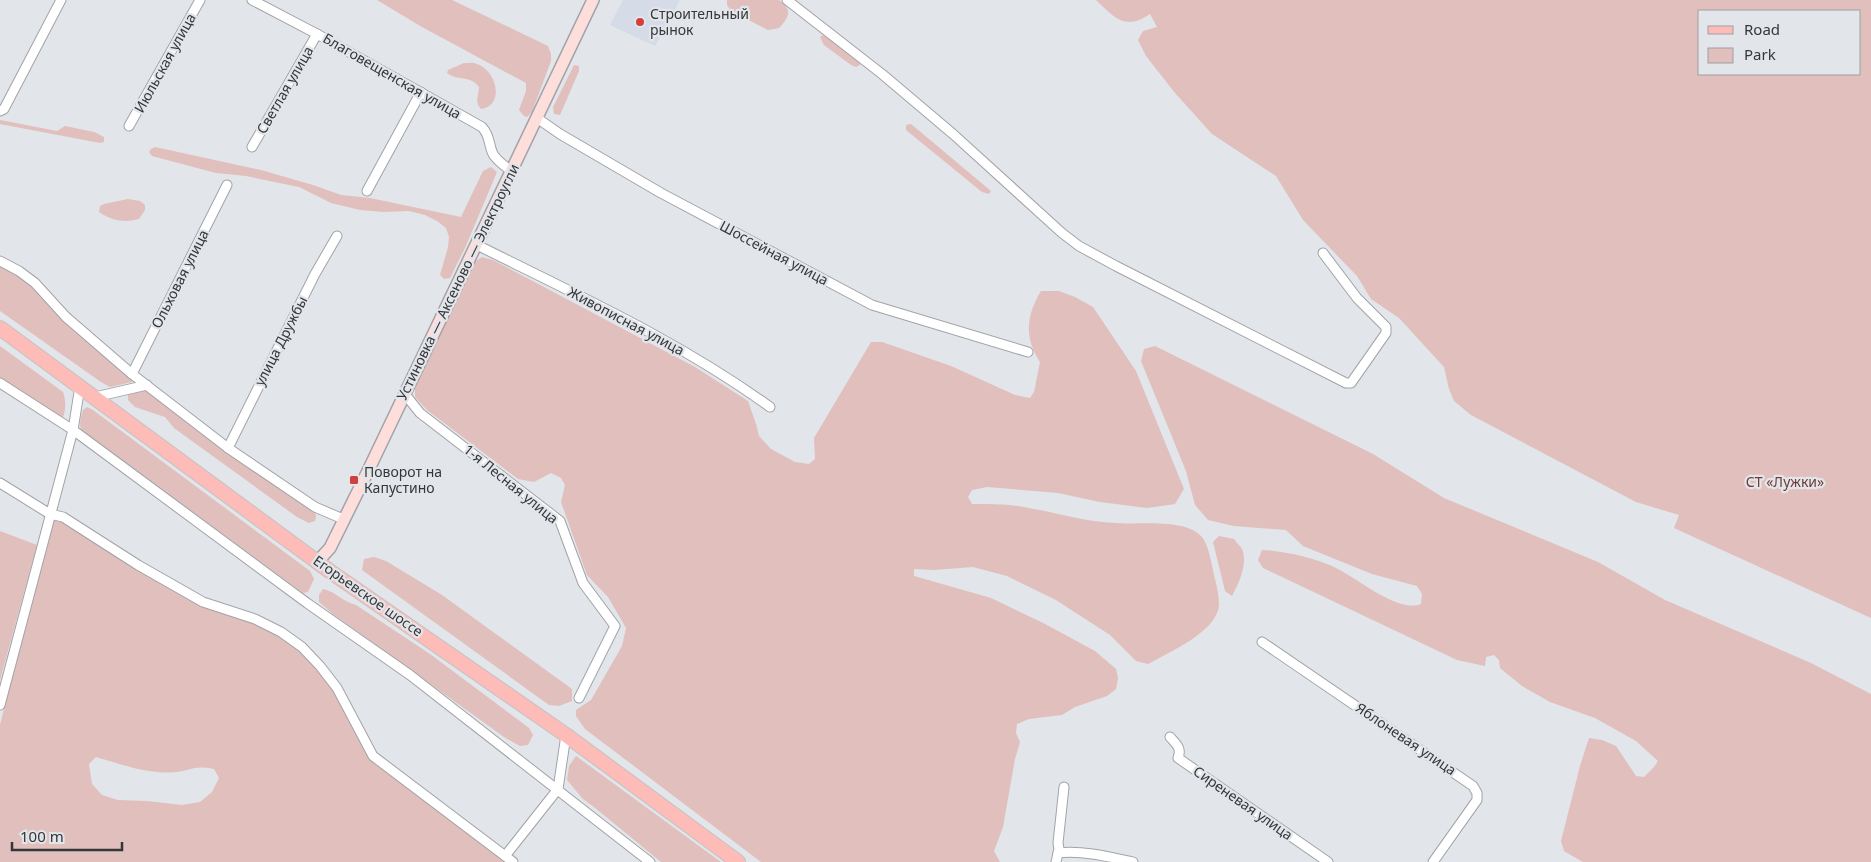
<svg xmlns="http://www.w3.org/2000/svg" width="1871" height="862" viewBox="0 0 1871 862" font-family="'Noto Sans',sans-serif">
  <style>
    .built { fill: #d5dbe7 }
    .green { fill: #e0bfbc; fill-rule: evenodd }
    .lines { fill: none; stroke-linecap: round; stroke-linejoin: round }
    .street-casing { stroke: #a1a3a8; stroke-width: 11 }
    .secondary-casing { stroke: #a1a3a8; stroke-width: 14 }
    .primary-casing { stroke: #c2c3c3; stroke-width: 16 }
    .street { stroke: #fff; stroke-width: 9 }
    .secondary { stroke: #fededb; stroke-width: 11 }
    .primary { stroke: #fdbcb7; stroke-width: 14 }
    .poi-dot { fill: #d0413e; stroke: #e2e5ea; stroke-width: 2 }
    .labels { text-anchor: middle; stroke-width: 4.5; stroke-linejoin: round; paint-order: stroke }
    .poi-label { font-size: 14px; fill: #353638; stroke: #e2e5ea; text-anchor: start }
    .street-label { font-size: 14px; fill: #353638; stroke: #e2e5ea }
    .park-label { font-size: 14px; fill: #6f3b37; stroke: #e2e5ea }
  </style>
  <rect width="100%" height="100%" fill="#e2e5ea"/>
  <!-- built -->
  <path class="built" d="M623,0H680L655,46L610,25Z"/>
  <!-- green -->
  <g class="green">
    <path d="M377,0H452L548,46L551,54V61L532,112L527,117L524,116L519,110L526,91V83L422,27Z"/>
    <path d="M727,0H779C793,10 789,17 779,28L768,30L731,11L727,5Z"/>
    <path d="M1096,0H1871V618L1674,528L1679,515L1636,502L1471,415L1454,401L1449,389L1444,367L1399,318L1371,299L1357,276L1303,220L1276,176L1212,134L1175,93L1146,56L1138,40L1143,31L1157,27L1150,14C1125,31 1115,18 1096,0ZM1700,11H1860V74H1700Z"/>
    <path d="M823,35L859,60L860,65L856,67L851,65L824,45L820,37Z"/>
    <path d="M464,63C468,63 473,62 477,64C496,70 506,105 481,109C474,102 479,95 479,87C471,75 457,81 447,73L448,70Z"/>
    <path d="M574,65L579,66V71L560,115L554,114L553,107Z"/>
    <path d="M0,120L57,131L65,126L94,132L104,137V142L100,143L0,124Z"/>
    <path d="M911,124L991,191L989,194L982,192L906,130V125Z"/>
    <path d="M155,147L261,170L313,185L341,195L370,198L461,217L483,171L491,167L497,172L465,248L450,278L444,279L440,275L448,247L449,237L446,228L437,221L425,215L409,211L383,212L360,210L331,203L299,187L246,176L216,173L152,156L149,152L151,149Z"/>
    <path d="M128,199L140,201L145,205V210L139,219C124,223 113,221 99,212L100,206L104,204Z"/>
    <path d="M482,257L493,260L695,367L748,401L756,424L759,436L771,449L795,462L809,464L815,459L814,438L871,342H882L951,366L1015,395L1030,398L1034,392L1040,362C1024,337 1026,316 1041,291H1059L1075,297L1093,307L1136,371L1184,489L1175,504L1147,508L1100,502L1058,493L987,487L972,490L968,497L972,504C991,504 1011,504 1029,508C1058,513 1086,522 1116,523C1137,525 1184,518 1201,536C1209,544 1212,567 1215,579C1217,587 1219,597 1219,605C1217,632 1169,652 1148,664L1136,661L1110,635L1056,600L1007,576L973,567L934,570L914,569V576L991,598L1045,624L1095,651L1116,669L1118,678L1116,689L1107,696L1075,707L1062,715L1029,719L1017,724L1016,733L1020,742L1015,759L1003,827L994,851L1000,862H761L585,729L576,716V710L591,700L622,646L626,628L608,597L587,575L561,502L565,485L561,478L551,473L534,482L518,479L427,410L415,397V384L473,263Z"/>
    <path d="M0,266L32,285L133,378L132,382L110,387L101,382L0,311Z"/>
    <path d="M0,346L63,392C66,401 66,409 63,417H57L0,380Z"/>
    <path d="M1155,346L1373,454L1444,498L1598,562L1665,600L1811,663L1871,694V862H1583L1564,851L1561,841L1580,766L1589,738L1602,740L1616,746L1636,776L1644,777L1654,767L1658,761L1636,741L1595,718L1550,702L1522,686L1500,668L1499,660L1494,655L1486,657L1485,666L1457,660L1263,568L1258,560L1262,550C1280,550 1315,558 1332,566C1355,576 1398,614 1421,604L1422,594L1417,586L1372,574L1303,546L1286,530L1234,526L1208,520L1195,505L1186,471L1141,361L1144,349Z"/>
    <path d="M142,390L150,391L315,511L316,517L315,521L309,523L297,517L174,428L165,417L135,407L128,400V395Z"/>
    <path d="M87,407L93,410L310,571L314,579L308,592L303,593L148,480L84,436C78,426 80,420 83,410Z"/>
    <path d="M57,520L70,525L140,569L254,621L283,636L302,650L336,689L371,758L510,862H0V725L51,522ZM96,757C121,764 149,775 176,772C193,770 194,765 214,769L219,778L212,792L200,802L182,805L147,801L118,800L102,795L92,784L89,764Z"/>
    <path d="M0,531L37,545L0,680Z"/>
    <path d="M1219,536L1234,539C1236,542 1240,546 1242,549C1248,564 1239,583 1232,596L1225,591L1213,542Z"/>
    <path d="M374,557L386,561L442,595L572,689V701L559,706L549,705L362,570L364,559Z"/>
    <path d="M323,589C335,591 343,602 356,605L430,654L529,728L533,735L528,745L520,746L504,737L333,614L319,602V595Z"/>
    <path d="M576,756L721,862H661L594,807L583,799L567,780L569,766Z"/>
  </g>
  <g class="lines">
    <!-- street casing -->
    <g class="street-casing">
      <g id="street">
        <path d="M252,0L317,34L482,127C491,137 488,144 493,154C497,161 505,166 511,171"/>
        <path d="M787,0L882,74L953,134L1062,233L1079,246L1116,266L1346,383H1351L1386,333V327L1357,298L1323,253"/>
        <path d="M0,111L4,109L61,0"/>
        <path d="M537,118L560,134L661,193L872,305L1028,352"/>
        <path d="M129,126L200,0"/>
        <path d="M252,147L317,34"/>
        <path d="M367,191L421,92"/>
        <path d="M477,245C577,295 679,341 770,407"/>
        <path d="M0,261L19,271L35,283L66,317L132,374L228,448L315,507L343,519"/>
        <path d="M132,374L227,185"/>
        <path d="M0,383L73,430L307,603L410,675L650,862"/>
        <path d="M404,393L420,413L560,521L583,583L615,626L579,698"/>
        <path d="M95,397L147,385"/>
        <path d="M228,448L315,274L337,236"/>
        <path d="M0,483L50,514L63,517L138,565L203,602L255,619L281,632L302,647L320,666L337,688L373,756L513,862"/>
        <path d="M1262,642L1473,786L1477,793V800L1433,862"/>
        <path d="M0,705L73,430L80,386"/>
        <path d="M1170,737C1176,744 1182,748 1178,758L1328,862"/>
        <path d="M1058,853C1082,850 1110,857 1133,862"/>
        <path d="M505,856L558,789L566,735"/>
        <path d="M1056,862L1059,849L1058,843L1064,787"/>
      </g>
    </g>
    <!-- secondary casing -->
    <g class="secondary-casing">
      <path id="secondary" d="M318,561L330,548L368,471L593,0"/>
    </g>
    <!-- primary casing -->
    <g class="primary-casing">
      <path id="primary" d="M0,328L331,572L566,735L738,862"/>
    </g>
    <!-- street -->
    <use href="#street" class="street"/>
    <!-- secondary -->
    <use href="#secondary" class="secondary"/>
    <!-- primary -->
    <use href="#primary" class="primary"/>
  </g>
  <!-- markers -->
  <g class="poi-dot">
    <circle cx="640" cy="22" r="5"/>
    <rect x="349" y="475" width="10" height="10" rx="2.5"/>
  </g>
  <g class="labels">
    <!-- poi labels -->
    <g class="poi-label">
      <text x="650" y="19">Строительный<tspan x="650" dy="16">рынок</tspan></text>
      <text x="364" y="477">Поворот на<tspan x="364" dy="16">Капустино</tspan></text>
    </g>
    <!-- street labels -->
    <g class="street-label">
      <text transform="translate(165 63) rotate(-61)" y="5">Июльская улица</text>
      <text transform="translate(392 76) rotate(30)" y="5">Благовещенская улица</text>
      <text transform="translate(285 90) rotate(-60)" y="5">Светлая улица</text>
      <text transform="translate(774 253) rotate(28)" y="5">Шоссейная улица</text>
      <text transform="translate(180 279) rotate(-63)" y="5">Ольховая улица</text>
      <text transform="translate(458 282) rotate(-64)" y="5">Устиновка — Аксеново — Электроугли</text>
      <text transform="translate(626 321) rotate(28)" y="5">Живописная улица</text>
      <text transform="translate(281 341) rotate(-63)" y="5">улица Дружбы</text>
      <text transform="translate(511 484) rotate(39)" y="5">1-я Лесная улица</text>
      <text transform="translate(368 596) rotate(35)" y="5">Егорьевское шоссе</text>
      <text transform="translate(1406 739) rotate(34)" y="5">Яблоневая улица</text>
      <text transform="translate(1243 803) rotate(35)" y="5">Сиреневая улица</text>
    </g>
    <!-- park labels -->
    <g class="park-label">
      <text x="1785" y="487">СТ «Лужки»</text>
    </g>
  </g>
  <!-- legend -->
  <rect x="1698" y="10" width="162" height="65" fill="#e2e5ea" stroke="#9d9fa3"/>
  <rect x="1708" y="26" width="25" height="8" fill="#fdbcb7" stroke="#9d9fa3"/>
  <text x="1744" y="35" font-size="15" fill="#353638">Road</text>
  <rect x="1708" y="48" width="25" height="15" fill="#e0bfbc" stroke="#9d9fa3"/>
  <text x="1744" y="60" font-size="15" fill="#353638">Park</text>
  <!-- scale -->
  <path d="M12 842v8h110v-8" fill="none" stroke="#353638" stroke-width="2.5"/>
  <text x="20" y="842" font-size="15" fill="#353638" stroke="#e2e5ea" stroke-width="4" paint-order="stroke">100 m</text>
</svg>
